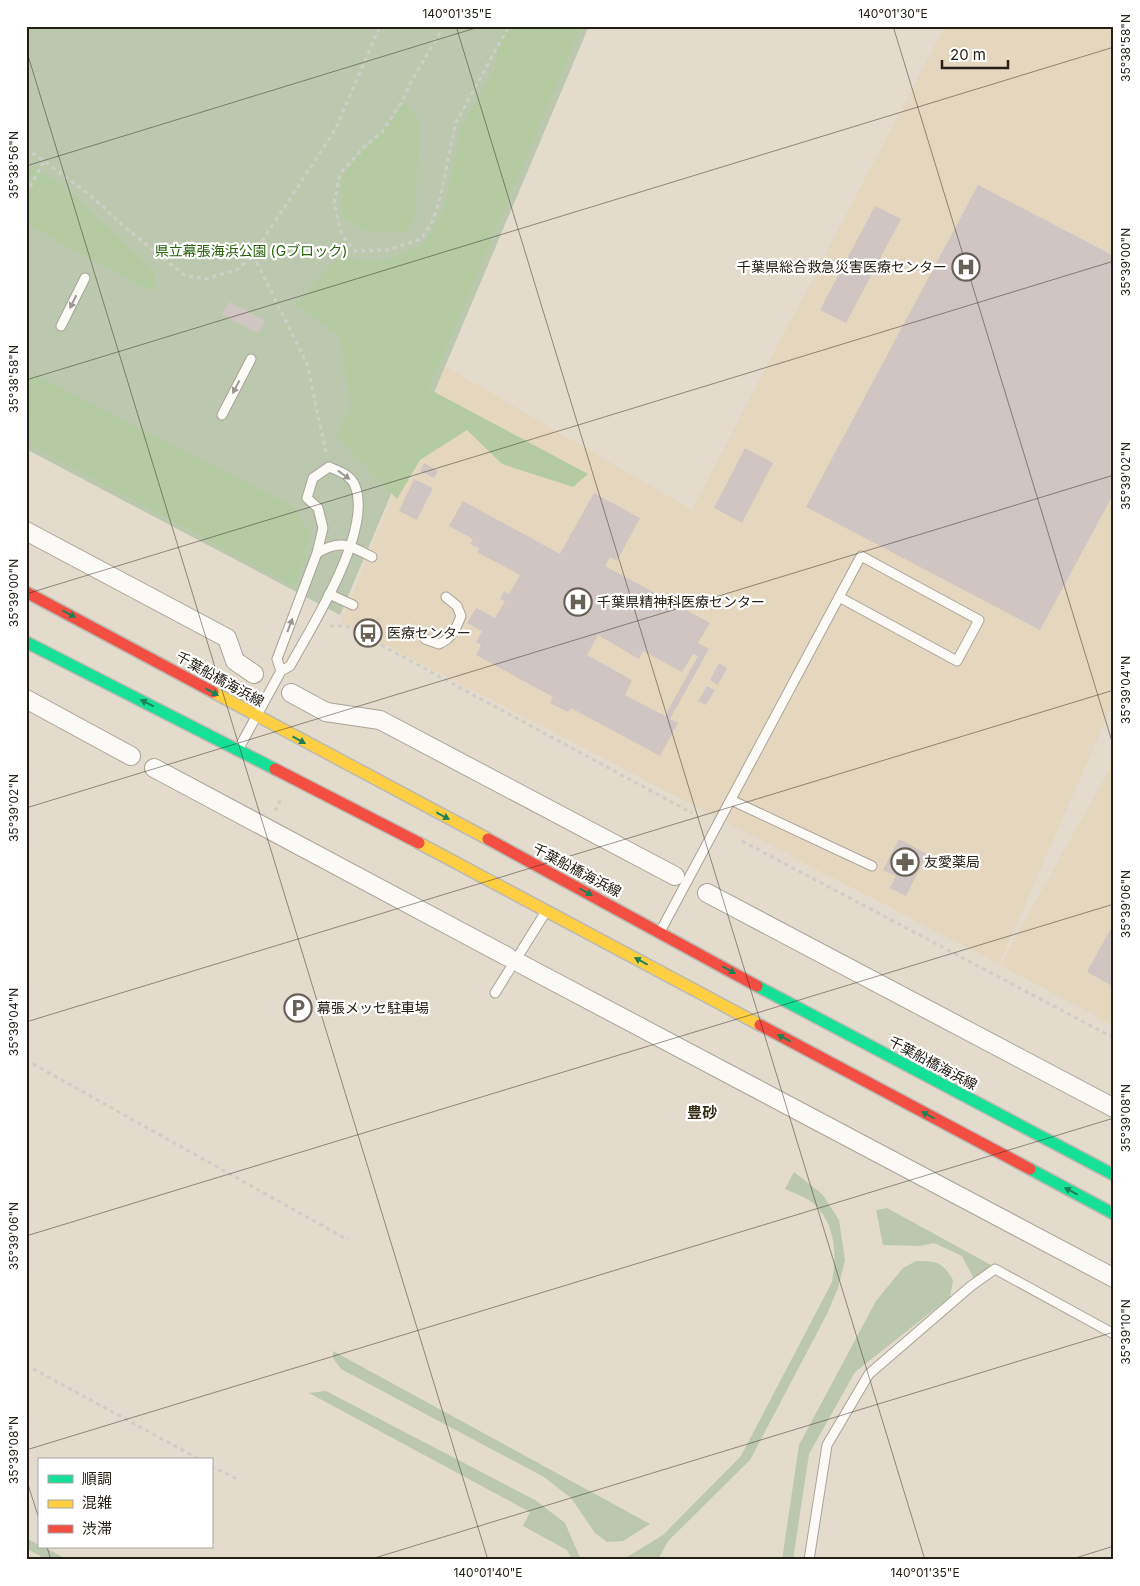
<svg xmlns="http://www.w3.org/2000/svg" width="1140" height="1586" viewBox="0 0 1140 1586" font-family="Inter,'Noto Sans JP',sans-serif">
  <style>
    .built { fill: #e4d7be }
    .green { fill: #bcc8ad }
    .forest { fill: #b4cba2 }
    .building { fill: #cfc6c4; fill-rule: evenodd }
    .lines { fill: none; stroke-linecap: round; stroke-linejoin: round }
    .lane-casing { stroke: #a9a398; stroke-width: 11 }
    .street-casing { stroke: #a9a398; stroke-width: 20 }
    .fast-casing { stroke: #bdb9b1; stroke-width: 14 }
    .slow-casing { stroke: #bdb9b1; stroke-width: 14 }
    .jam-casing { stroke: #bdb9b1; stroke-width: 14 }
    .path { stroke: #cfcdc9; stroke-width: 3; stroke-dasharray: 4 4; stroke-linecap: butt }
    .lane { stroke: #fbfaf7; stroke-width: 9 }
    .street { stroke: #fbfaf7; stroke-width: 18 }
    .fast { stroke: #16e098; stroke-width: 11 }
    .slow { stroke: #ffcf43; stroke-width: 11 }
    .jam { stroke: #f24e42; stroke-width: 11 }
    .oneway { fill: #9b9892 }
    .oneway2 { fill: #1e8057 }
    .ticks { fill: none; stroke: #252016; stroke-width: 1; stroke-opacity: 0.45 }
    .labels { text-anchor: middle; stroke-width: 4.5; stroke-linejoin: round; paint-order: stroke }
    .park-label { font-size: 14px; fill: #26630b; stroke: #fff }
    .poi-label { font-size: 14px; fill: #252016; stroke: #fff; text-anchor: start }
    .street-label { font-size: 14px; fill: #252016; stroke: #fff }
    .neighbourhood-label { font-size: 15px; font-weight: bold; fill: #372c16; stroke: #fff }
    .neatline { fill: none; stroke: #252016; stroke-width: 2 }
    .ticks-label { font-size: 12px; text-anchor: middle; fill: #252016 }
  </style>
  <rect width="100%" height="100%" fill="#e3dbcc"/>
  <!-- built -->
  <g class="built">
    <path d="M945,26H1114V701L999,964L341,622L445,366L752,545L692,509Z"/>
    <path d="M1114,761V1026L1000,965Z"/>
  </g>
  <!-- green -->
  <g class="green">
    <path d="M26,26H589L340,615L26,449Z"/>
    <path d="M794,1172L822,1194L839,1220L845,1260L838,1288L827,1314L750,1460L668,1541L658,1560H622L663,1535L741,1456L832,1282C837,1254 836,1224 813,1203C806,1197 793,1193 785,1189Z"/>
    <path d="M887,1208L991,1265L974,1279L962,1256L934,1243L920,1246L883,1245L876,1210Z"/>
    <path d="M916,1261C938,1261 942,1262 953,1280L950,1297L855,1372L809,1454L793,1560H782L799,1445L876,1301L903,1268Z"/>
    <path d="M333,1351L650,1524L623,1541L607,1542L595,1533L571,1498L544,1477L341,1369L333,1358Z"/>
    <path d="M326,1391L535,1500L565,1523L581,1560H572L567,1550L523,1526L530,1512L309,1393Z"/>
    <path d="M26,1538L39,1545V1547H44L68,1560H47L26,1548Z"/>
  </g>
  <!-- forest -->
  <g class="forest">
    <path d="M502,26H581L429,389L588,474L573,487L502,464L467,430L420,460L397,499L336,437L351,408L340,336L296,305L336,259L383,261L424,244L445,208L461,126L494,71Z"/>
    <path d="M405,102L420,124L415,217L406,232L372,233L342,217V176Z"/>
    <path d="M26,161L73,194L154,272L155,293L26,224Z"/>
    <path d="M26,370L292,506L311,535L295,587L26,443Z"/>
  </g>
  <!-- building -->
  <g class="building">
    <path d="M978,185L1114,256V493L1040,630L806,507Z"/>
    <path d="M875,206L901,219L846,323L820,310Z"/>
    <path d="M229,302L265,320L258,333L222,315Z"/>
    <path d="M745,448L773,463L742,523L714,508Z"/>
    <path d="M424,463L438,471L434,478L420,471Z"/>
    <path d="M414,479L433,488L417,520L399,511Z"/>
    <path d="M594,493L640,518L617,561L610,557L605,566L710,623L698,643L709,649L670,719L678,723L660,756L571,708L568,712L550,703L553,697L476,655L481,645L476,642L482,631L467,623L476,608L495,618L505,601L500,599L504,591L509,594L520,575L477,552L479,548L470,544L473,539L449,526L463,501L560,554ZM598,635L639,659L643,651L682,672L693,654L698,656L665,716L625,695L632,680L587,655Z"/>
    <path d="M719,663L727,668L718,685L710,680Z"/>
    <path d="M707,686L715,690L706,705L698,701Z"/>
    <path d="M899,839L927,854L906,896L890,888L896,876L883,870Z"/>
    <path d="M1114,923V987L1087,972Z"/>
  </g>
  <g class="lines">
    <!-- lane casing -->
    <g class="lane-casing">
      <g id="lane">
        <path d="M61,326L85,278"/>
        <path d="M222,415L251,359"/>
        <path d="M317,553C340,539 350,545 372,557"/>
        <path d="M329,594L353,605"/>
        <path d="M425,639L439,644C452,638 456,629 461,616L457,606L446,597"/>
        <path d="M239,748L281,671L290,666C312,626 373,531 355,486C351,475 339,471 329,467L313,478L307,498L318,508L323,528L317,553L277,659L281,671"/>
        <path d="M731,800L872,866"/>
        <path d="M661,930L861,556L979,620L957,661L839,597"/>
        <path d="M495,993L545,913"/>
        <path d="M809,1560L827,1445L869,1374L971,1286L995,1269L1114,1334"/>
      </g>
    </g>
    <!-- street casing -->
    <g class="street-casing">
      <g id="street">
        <path d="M26,531L227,638L235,661L254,674"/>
        <path d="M291,693L326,712L380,720L675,876"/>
        <path d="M26,699L131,756"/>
        <path d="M154,768L508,957"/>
        <path d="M707,893L1114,1108"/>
        <path d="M521,964L1114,1278"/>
      </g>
    </g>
    <!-- fast casing -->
    <g class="fast-casing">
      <g id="fast">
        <path d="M26,642L275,769"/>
        <path d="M757,986L1114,1175"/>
        <path d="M1030,1169L1114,1214"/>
      </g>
    </g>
    <!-- slow casing -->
    <g class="slow-casing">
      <g id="slow">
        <path d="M213,692L488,839"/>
        <path d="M419,843L760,1025"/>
      </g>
    </g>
    <!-- jam casing -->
    <g class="jam-casing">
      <g id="jam">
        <path d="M26,592L213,692"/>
        <path d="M275,769L419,843"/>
        <path d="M488,839L757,986"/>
        <path d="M760,1025L1030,1169"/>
      </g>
    </g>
    <!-- path -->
    <g class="path">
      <path d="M444,26L412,80L403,100L383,131L364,147L340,174L334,203L342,235L355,251L388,250L421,239L433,220L440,198L456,122L509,26"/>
      <path d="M26,148L90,195L126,228L184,275L206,279L238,269L253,255L335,130L380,26"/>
      <path d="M26,194L45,160"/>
      <path d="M253,255L307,364L326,452"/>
      <path d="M330,626H346L692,813"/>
      <path d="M275,811L281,799"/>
      <path d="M742,841L1114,1038"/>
      <path d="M26,1060L348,1240"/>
      <path d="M26,1365L201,1460"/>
      <path d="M211,1466L239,1480"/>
    </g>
    <!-- lane -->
    <use href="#lane" class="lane"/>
    <!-- street -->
    <use href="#street" class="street"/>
    <!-- fast -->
    <use href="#fast" class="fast"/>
    <!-- slow -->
    <use href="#slow" class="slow"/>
    <!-- jam -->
    <use href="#jam" class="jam"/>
  </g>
  <!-- one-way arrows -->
  <defs><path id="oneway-solid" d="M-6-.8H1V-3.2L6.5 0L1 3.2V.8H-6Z" transform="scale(1.25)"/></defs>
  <g class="oneway">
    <use href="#oneway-solid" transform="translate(73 302) rotate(116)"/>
    <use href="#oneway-solid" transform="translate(236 387) rotate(118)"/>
    <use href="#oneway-solid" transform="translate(344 475) rotate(36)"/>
    <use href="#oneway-solid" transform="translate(290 625) rotate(-69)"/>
  </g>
  <g class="oneway2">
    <use href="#oneway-solid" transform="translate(69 614) rotate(28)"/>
    <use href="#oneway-solid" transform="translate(212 692) rotate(29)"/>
    <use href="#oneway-solid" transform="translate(147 703) rotate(-153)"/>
    <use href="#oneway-solid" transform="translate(299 740) rotate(29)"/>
    <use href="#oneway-solid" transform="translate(443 816) rotate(28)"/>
    <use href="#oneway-solid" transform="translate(586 892) rotate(29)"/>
    <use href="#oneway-solid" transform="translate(641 961) rotate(-152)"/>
    <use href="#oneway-solid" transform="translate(729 970) rotate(29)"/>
    <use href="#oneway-solid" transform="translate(784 1038) rotate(-152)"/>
    <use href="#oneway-solid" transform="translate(928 1115) rotate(-152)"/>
    <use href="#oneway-solid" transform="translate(1071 1191) rotate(-152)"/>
  </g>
  <!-- ticks -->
  <path class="ticks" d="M456,26L925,1560M893,26L1114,748M26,49L488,1560M26,166L482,26M26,380L1114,47M26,594L1114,261M26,808L1114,475M26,1022L1114,690M26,1236L1114,904M26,1450L1114,1118M26,1478L39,1519M47,1547L51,1560M368,1560L1114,1332M1069,1560L1114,1546"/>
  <!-- icons -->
  <defs>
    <g id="hospital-ring" transform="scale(1.4375)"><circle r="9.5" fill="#fff" stroke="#686156" stroke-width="1.5"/><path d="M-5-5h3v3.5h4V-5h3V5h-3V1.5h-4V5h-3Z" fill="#686156"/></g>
    <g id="bus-ring" transform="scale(1.4375)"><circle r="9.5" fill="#fff" stroke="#686156" stroke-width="1.5"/><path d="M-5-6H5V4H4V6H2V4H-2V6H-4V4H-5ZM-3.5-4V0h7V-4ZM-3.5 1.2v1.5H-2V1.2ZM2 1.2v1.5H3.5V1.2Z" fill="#686156"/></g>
    <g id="pharmacy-ring" transform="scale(1.4375)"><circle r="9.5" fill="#fff" stroke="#686156" stroke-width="1.5"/><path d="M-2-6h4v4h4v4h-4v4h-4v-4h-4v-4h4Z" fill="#686156"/></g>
    <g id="parking-ring" transform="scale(1.4375)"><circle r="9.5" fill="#fff" stroke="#686156" stroke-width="1.5"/><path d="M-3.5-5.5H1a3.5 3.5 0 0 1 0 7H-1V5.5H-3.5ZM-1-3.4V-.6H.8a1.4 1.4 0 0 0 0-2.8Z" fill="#686156"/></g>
  </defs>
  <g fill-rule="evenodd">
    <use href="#hospital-ring" x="966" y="267"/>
    <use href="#hospital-ring" x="578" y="602"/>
    <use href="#bus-ring" x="368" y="633"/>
    <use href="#pharmacy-ring" x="905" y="862"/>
    <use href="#parking-ring" x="298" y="1008"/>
  </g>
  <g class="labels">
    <!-- park labels -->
    <g class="park-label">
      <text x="251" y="256">県立幕張海浜公園 (Gブロック)</text>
    </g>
    <!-- poi labels -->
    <g class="poi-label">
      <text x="947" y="272" text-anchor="end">千葉県総合救急災害医療センター</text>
      <text x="597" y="607">千葉県精神科医療センター</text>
      <text x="387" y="638">医療センター</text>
      <text x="924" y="867">友愛薬局</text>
      <text x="317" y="1013">幕張メッセ駐車場</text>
    </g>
    <!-- street labels -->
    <g class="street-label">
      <text transform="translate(220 679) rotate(29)" y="5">千葉船橋海浜線</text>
      <text transform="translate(577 870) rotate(28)" y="5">千葉船橋海浜線</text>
      <text transform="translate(933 1063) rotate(28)" y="5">千葉船橋海浜線</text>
    </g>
    <!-- neighbourhood labels -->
    <g class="neighbourhood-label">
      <text x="702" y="1118">豊砂</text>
    </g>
  </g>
  <!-- border -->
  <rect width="1140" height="1586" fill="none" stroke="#ffffff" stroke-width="55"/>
  <!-- legend -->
  <rect x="38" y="1458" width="175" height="90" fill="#ffffff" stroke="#a8a6a2"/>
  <rect x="48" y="1475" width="25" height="8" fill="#16e098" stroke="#a8a6a2"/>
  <text x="82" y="1484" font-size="15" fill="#252016">順調</text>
  <rect x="48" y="1500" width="25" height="8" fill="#ffcf43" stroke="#a8a6a2"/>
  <text x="82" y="1508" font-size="15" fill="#252016">混雑</text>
  <rect x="48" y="1525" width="25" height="8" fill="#f24e42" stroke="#a8a6a2"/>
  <text x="82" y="1534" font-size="15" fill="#252016">渋滞</text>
  <!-- scale -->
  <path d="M942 60v8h66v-8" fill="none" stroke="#252016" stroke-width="2.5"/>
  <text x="950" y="60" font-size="15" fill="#252016" stroke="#ffffff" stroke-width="4" paint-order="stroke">20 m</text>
  <rect x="28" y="28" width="1084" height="1530" class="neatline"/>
  <g class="ticks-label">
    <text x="457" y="18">140°01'35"E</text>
    <text x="893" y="18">140°01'30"E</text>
    <text transform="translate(1126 48) rotate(-90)" y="4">35°38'58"N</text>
    <text transform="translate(14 165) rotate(-90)" y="4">35°38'56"N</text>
    <text transform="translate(1126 262) rotate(-90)" y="4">35°39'00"N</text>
    <text transform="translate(14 379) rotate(-90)" y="4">35°38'58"N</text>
    <text transform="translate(1126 476) rotate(-90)" y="4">35°39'02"N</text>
    <text transform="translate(14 593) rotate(-90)" y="4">35°39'00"N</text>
    <text transform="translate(1126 690) rotate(-90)" y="4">35°39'04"N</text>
    <text transform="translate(14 808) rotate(-90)" y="4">35°39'02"N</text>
    <text transform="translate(1126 904) rotate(-90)" y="4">35°39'06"N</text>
    <text transform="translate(14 1022) rotate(-90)" y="4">35°39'04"N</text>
    <text transform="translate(1126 1118) rotate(-90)" y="4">35°39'08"N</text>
    <text transform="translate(14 1236) rotate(-90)" y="4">35°39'06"N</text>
    <text transform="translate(1126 1332) rotate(-90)" y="4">35°39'10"N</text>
    <text transform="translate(14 1450) rotate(-90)" y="4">35°39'08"N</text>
    <text x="488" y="1577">140°01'40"E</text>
    <text x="925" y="1577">140°01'35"E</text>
  </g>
</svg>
